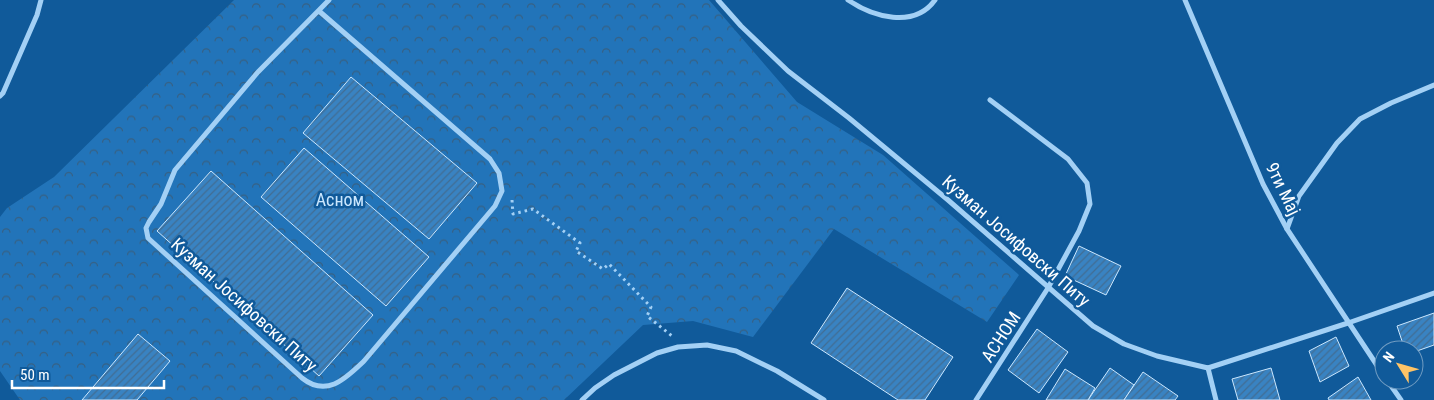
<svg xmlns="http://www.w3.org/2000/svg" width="1434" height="400" viewBox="0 0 1434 400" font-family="'Roboto Condensed',sans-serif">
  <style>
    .forest { fill: url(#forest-crowns) }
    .building { fill: url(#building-hatch); stroke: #cbe7fe }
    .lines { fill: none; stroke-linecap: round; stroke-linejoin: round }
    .path { stroke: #a3d0f5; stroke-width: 3; stroke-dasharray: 2.5 4; stroke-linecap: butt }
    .street { stroke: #a3d0f5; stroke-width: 5 }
    .labels { text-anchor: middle; stroke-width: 5; stroke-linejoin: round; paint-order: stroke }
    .street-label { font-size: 18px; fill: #fff; stroke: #105a9a }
    .park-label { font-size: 18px; fill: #cbe7fe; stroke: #105a9a }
  </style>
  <defs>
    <pattern id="forest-crowns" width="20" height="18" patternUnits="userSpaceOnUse" patternTransform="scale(1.25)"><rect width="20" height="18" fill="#2274b9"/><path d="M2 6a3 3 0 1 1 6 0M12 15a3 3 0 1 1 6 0" fill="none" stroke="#376082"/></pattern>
    <pattern id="building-hatch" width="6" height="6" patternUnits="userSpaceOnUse" patternTransform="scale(1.25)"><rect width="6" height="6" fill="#3983c2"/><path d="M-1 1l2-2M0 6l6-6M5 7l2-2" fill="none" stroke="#416d93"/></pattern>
  </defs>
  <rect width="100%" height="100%" fill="#105a9a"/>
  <!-- forest -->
  <path class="forest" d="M234,0H709L797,102L883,155L1019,275L987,322L834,229L753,337L693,321L643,325L564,400H20L0,371V217L7,208L54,177Z"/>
  <!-- building -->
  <g class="building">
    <path d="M351,77L477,183L429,239L303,133Z"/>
    <path d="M304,148L429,257L386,306L261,197Z"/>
    <path d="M211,171L373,315L319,376L157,231Z"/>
    <path d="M1079,246L1121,266L1106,295L1065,276Z"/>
    <path d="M847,288L953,357L925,400H898L811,343Z"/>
    <path d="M1434,313V345L1414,352V350H1405L1397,326Z"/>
    <path d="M1037,329L1068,352L1039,393L1008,370Z"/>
    <path d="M138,334L170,361L137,400H82Z"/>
    <path d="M1336,337L1349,366L1320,382L1309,351Z"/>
    <path d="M1110,368L1134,385L1124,400H1088Z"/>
    <path d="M1271,368L1280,400H1238L1232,379Z"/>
    <path d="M1065,369L1095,388L1088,400H1046Z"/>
    <path d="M1143,372L1178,396L1175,400H1124Z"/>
    <path d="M1358,377L1371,400H1329L1328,398Z"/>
  </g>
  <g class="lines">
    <!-- path -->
    <path class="path" d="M512,200L513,214L533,209L580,243L576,251L603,269L609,264L651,307L647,316L672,336"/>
    <!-- street -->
    <g class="street">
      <path d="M718,0L741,26L788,71L849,118L948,200L1093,326L1124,344L1157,356L1208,368L1348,323L1434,293"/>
      <path d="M848,0C873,17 914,29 935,0"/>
      <path d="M1185,0L1263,184L1287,229L1384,376"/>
      <path d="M319,11L490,159L499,173L502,191L495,206L364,361C346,378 327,398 302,378L148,238L146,228L149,222L161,204L175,170L258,72L329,0"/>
      <path d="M0,96L3,93L37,15L41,0"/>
      <path d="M1287,229L1299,196L1337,143L1360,119L1391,103L1434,85"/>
      <path d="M1208,368L1216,400"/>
      <path d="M1387,380L1401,400"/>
      <path d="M582,400L595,388L614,375L657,353L678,347L707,345L736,351L777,371L824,400"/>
      <path d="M976,400L1048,288L1079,231L1090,204L1087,183L1068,159L990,100"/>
    </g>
  </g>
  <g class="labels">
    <!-- street labels -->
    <g class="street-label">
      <text transform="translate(1283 189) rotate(64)" y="6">9ти Мај</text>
      <text transform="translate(1016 241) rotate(41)" y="6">Кузман Јосифовски Питу</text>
      <text transform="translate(244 305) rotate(42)" y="6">Кузман Јосифовски Питу</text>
      <text transform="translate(1001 337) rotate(-57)" y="6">АСНОМ</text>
    </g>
    <!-- park labels -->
    <g class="park-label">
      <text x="340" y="206">Асном</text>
    </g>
  </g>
  <!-- north arrow -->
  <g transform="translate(1399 365) rotate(307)"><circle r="24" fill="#105a9a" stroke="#709cc2"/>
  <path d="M0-4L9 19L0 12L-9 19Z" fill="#ffc466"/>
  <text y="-8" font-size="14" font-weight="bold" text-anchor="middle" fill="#ffffff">N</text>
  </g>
  <!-- scale -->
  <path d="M12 380v8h152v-8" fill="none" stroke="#ffffff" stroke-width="2.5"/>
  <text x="20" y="380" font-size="15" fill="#ffffff" stroke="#105a9a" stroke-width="4" paint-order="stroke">50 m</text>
</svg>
